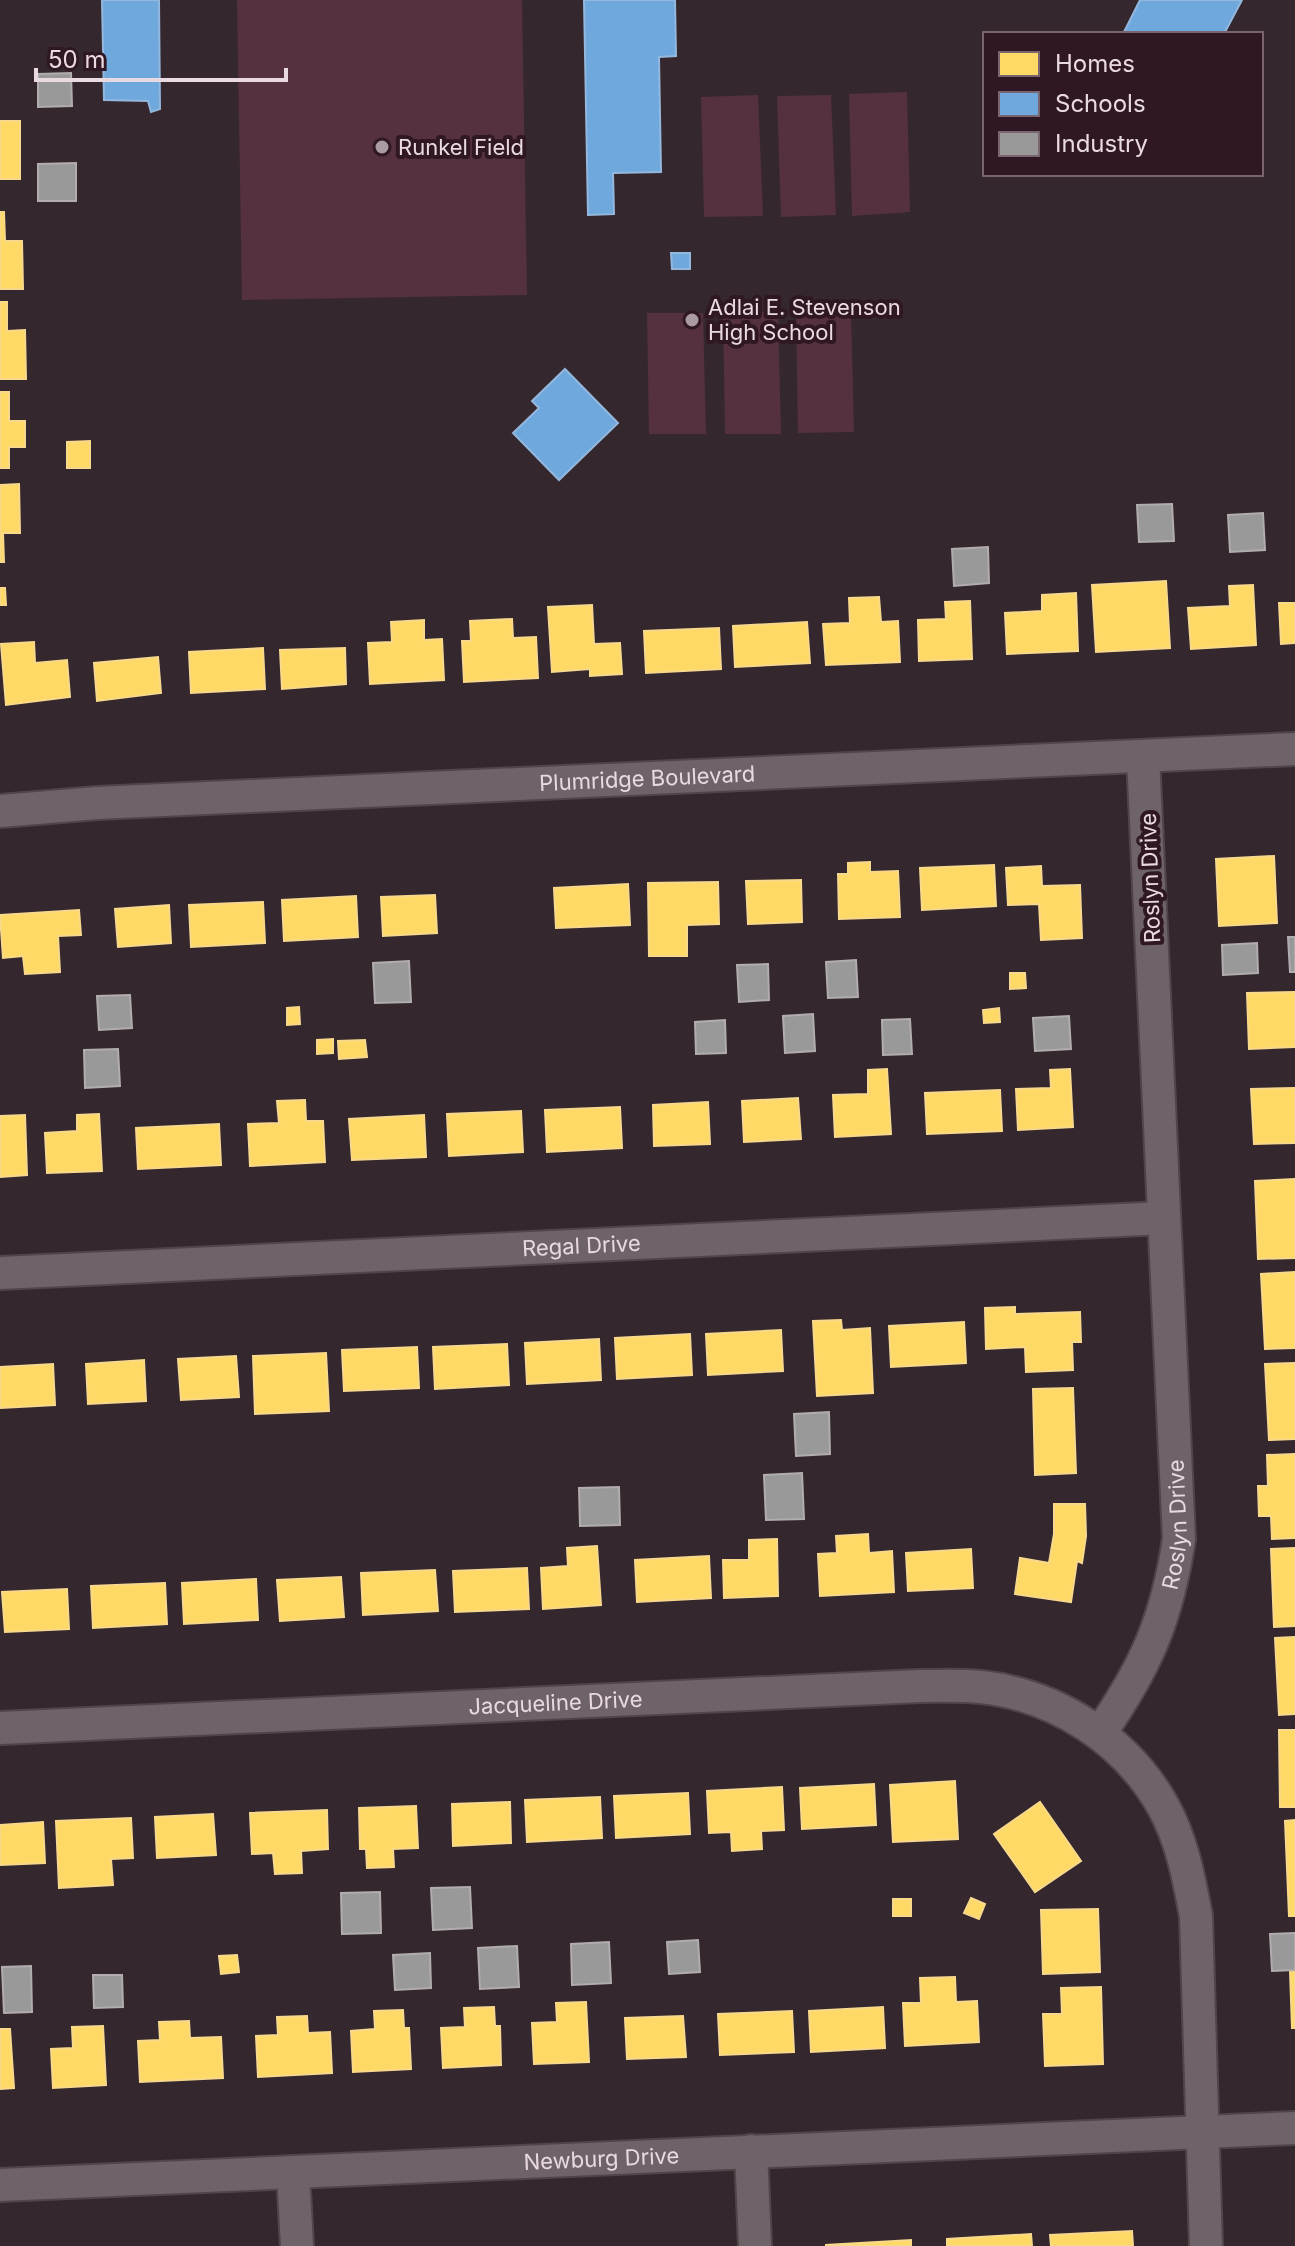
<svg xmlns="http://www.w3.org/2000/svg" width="1295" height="2246" viewBox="0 0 1295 2246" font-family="Inter,sans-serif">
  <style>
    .green { fill: #543041 }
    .homes { fill: #ffd966; stroke: #f8d98b; stroke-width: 2 }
    .schools { fill: #6fa8dc; stroke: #94b7dd; stroke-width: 2 }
    .industry { fill: #999; stroke: #b1acae; stroke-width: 2 }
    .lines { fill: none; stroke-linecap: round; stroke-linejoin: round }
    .minor-casing { stroke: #50464a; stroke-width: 36 }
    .minor { stroke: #6e6368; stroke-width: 32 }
    .poi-dot { fill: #aa9ba2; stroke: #2f1823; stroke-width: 3 }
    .labels { text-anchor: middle; stroke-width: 8; stroke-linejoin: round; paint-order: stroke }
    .poi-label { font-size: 22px; fill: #e9d9e0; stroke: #2f1823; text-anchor: start }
    .street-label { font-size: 22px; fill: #e9d9e0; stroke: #2f1823 }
  </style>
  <rect width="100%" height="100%" fill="#34282e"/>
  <!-- green -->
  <g class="green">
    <path d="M237,0H522L527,295L242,300Z"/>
    <path d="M907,92L910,212L852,216L849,94Z"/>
    <path d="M758,95L763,216L704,217L701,97Z"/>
    <path d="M831,95L836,215L781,217L777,96Z"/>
    <path d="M851,310L854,432L798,433L796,312Z"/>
    <path d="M723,312H778L781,434H725Z"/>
    <path d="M647,313H703L706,434H649Z"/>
  </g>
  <!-- homes -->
  <g class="homes">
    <rect x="0" y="121" width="20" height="58"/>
    <path d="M0,212H4L5,241H22L23,289H0Z"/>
    <path d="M0,302H7V331L25,330L26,379H0Z"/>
    <path d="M0,392H9V421H25V447H9V468H0Z"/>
    <path d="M90,441V468H67V442Z"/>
    <path d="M19,484L20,533H3L4,562H0V485Z"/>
    <path d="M1166,581L1170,648L1096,652L1092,585Z"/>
    <path d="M1253,585L1256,645L1191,649L1188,608L1230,606L1229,586Z"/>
    <path d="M0,588H5L6,605H0Z"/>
    <path d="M1076,593L1078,651L1007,654L1005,613L1042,611V595Z"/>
    <path d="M879,597L881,622L898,621L900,662L826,665L823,624L850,623L849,598Z"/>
    <path d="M970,601L972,659L919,661L918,620L946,619L945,602Z"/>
    <path d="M1279,603H1295V643L1281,644Z"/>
    <path d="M592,605L594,644L620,643L622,674L590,676V669L552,672L548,607Z"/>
    <path d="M512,619L513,638L536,637L538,678L464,682L462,641H471L470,621Z"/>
    <path d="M424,620V640L442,639L444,680L370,684L368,643L392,642L391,622Z"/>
    <path d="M807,622L810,663L735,667L733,626Z"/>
    <path d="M719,628L721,669L646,673L644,631Z"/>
    <path d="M34,642L35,663L67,660L70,697L6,705L1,644Z"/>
    <path d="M263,648L265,689L191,693L189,652Z"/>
    <path d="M345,648L346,684L282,689L280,650Z"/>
    <path d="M158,657L161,693L97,701L94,663Z"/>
    <path d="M1274,856L1277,923L1219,926L1216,859Z"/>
    <path d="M870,862V872L898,871L900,917L839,919L838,874H848V863Z"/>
    <path d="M994,865L996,906L922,910L920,868Z"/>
    <path d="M1041,866L1042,886L1080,885L1082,938L1041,940L1039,904L1008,905L1006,868Z"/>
    <path d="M801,880L802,922L748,924L746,881Z"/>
    <path d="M718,882L719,924L687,925V956H649L648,883Z"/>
    <path d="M628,884L630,925L556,928L554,888Z"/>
    <path d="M435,895L437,933L383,936L381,897Z"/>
    <path d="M356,896L358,937L284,941L282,900Z"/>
    <path d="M263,902L265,943L191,947L189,905Z"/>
    <path d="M169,905L171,943L118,947L115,909Z"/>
    <path d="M79,910L81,935L58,936L60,972L25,974L23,956L3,958L0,915Z"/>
    <path d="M1010,973H1025L1026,988L1010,989Z"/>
    <path d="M1295,992V1047L1249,1049L1247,993Z"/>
    <path d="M299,1007L300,1024L287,1025V1008Z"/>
    <path d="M999,1008L1000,1022L984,1023L983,1010Z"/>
    <path d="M333,1039V1053L317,1054V1040Z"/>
    <path d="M365,1040L367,1057L339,1059L338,1041Z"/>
    <path d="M887,1069L891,1134L835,1137L833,1095L868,1094V1070Z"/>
    <path d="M1070,1069L1073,1127L1018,1130L1016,1089L1051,1088L1050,1070Z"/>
    <path d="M1295,1088V1143L1254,1144L1251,1089Z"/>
    <path d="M1000,1090L1002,1131L927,1134L925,1093Z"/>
    <path d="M798,1098L801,1139L744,1142L742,1101Z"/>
    <path d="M305,1100L306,1121H323L325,1162L250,1166L248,1124L279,1123L277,1101Z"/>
    <path d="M708,1102L710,1144L654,1146L653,1105Z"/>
    <path d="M620,1107L622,1148L547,1152L545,1110Z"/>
    <path d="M521,1111L523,1152L449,1156L447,1114Z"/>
    <path d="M99,1114L102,1171L47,1173L45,1133L77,1131V1115Z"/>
    <path d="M25,1115L27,1175L0,1177V1116Z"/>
    <path d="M424,1115L426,1157L352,1160L349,1119Z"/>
    <path d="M219,1124L221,1165L138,1169L136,1128Z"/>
    <path d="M1295,1179V1258L1258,1259L1255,1181Z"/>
    <path d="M1295,1272V1348L1265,1349L1261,1274Z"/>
    <path d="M1015,1307V1314L1080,1312L1081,1342H1072L1073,1370L1026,1372L1025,1347L986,1349L985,1308Z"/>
    <path d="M841,1320L842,1330L870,1328L873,1393L817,1396L813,1321Z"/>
    <path d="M964,1322L966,1363L891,1367L889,1326Z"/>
    <path d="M781,1330L783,1371L708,1375L706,1334Z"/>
    <path d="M690,1334L692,1375L617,1379L615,1338Z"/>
    <path d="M599,1339L601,1380L527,1384L525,1343Z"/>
    <path d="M507,1344L509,1385L435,1389L433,1347Z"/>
    <path d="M417,1347L419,1388L344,1391L342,1350Z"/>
    <path d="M326,1353L329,1411L255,1414L253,1356Z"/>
    <path d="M236,1356L239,1397L181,1400L178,1359Z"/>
    <path d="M144,1360L146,1401L88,1404L86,1364Z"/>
    <path d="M1295,1363V1439L1269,1440L1265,1364Z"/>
    <path d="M53,1364L55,1405L0,1408V1367Z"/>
    <path d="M1073,1388L1076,1473L1035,1475L1033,1389Z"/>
    <path d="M1295,1454V1538L1272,1539L1271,1516H1259L1258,1486H1268L1267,1455Z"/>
    <path d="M1054,1504H1085L1086,1536L1082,1563L1077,1561L1071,1602L1015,1594L1020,1558L1049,1563L1054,1534Z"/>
    <path d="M868,1534L869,1553L892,1551L894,1592L820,1596L818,1554L837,1553L836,1536Z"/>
    <path d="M777,1539L778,1596L724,1598L723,1560H749V1540Z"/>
    <path d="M597,1546L601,1605L543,1609L541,1568L568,1566L567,1548Z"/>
    <path d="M1295,1548V1626L1274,1627L1271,1549Z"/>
    <path d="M971,1549L973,1588L908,1591L906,1553Z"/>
    <path d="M709,1556L711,1598L637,1602L635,1560Z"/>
    <path d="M527,1568L529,1609L455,1612L453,1571Z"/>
    <path d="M435,1570L438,1611L363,1615L361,1573Z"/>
    <path d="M341,1577L344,1617L280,1621L277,1580Z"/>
    <path d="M256,1579L258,1620L184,1624L182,1583Z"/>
    <path d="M165,1583L167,1624L93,1628L91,1586Z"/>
    <path d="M67,1589L69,1629L5,1632L2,1592Z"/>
    <path d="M1295,1637V1714L1279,1715L1275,1638Z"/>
    <path d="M1279,1730H1295V1807H1280Z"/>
    <path d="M955,1781L958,1839L893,1842L890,1785Z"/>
    <path d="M874,1784L876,1825L802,1829L800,1788Z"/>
    <path d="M782,1787L784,1830L761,1831L762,1849L732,1851L731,1832L709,1833L707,1791Z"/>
    <path d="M688,1793L690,1834L616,1838L614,1796Z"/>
    <path d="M600,1797L602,1838L527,1842L525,1800Z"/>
    <path d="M510,1802L511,1843L453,1846L452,1804Z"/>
    <path d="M1040,1802L1081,1861L1035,1892L994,1834Z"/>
    <path d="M416,1806L418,1848L393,1849L394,1867L367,1868L366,1849H360L359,1808Z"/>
    <path d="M327,1810L328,1849L301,1851L302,1873L275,1874L273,1853L252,1854L250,1813Z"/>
    <path d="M213,1814L216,1855L157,1858L155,1817Z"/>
    <path d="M131,1818L133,1858L111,1859L113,1885L59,1888L56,1821Z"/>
    <path d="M1295,1820V1916H1289L1285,1821Z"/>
    <path d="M43,1822L45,1863L0,1865V1825Z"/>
    <path d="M971,1898L985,1904L979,1919L964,1913Z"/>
    <rect x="893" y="1899" width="18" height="17"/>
    <path d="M1098,1909L1100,1972L1043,1974L1041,1910Z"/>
    <path d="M237,1955L239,1972L221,1974L219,1956Z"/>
    <path d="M1290,1971H1295V2028H1292Z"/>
    <path d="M955,1977L956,2002L977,2001L979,2042L905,2046L903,2003H921L920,1978Z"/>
    <path d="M1101,1987L1103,2064L1045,2066L1043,2014H1062L1061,1988Z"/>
    <path d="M586,2002L589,2062L534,2064L532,2023L557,2022L556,2003Z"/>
    <path d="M494,2007L495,2026H500L501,2065L443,2068L441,2028L465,2027L464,2008Z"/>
    <path d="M883,2007L885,2048L811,2052L809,2011Z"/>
    <path d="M403,2010L404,2028H409L411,2069L353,2072L351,2031L375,2029L374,2011Z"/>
    <path d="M792,2011L794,2052L720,2055L718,2014Z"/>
    <path d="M307,2016L308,2033L330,2032L332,2073L258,2077L256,2036L278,2035L277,2017Z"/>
    <path d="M683,2016L686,2057L627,2059L625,2018Z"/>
    <path d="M189,2021L190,2038L221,2037L223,2078L140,2082L138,2041L160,2040L159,2022Z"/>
    <path d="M103,2026L106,2085L53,2088L51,2049L73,2048L72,2027Z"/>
    <path d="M0,2029H10L14,2088L0,2089Z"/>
    <path d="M1132,2231L1133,2246H1051L1050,2235Z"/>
    <path d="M1031,2234L1032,2246H947V2239Z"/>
    <path d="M911,2240V2246H826V2245Z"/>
  </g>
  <!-- schools -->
  <g class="schools">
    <path d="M102,0H159L160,109L151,112L148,101L104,100Z"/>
    <path d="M584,0H675L676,56L659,57L661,172L613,173L614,214L588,215Z"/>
    <path d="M1140,0H1242L1224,34H1123Z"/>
    <path d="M671,253H690V269H672Z"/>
    <path d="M565,369L618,423L559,480L513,433L539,408L532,401Z"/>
  </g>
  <!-- industry -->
  <g class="industry">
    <path d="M71,73L72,106L38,107V74Z"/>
    <path d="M76,163V201H38V164Z"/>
    <path d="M1172,504L1174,541L1139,542L1137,505Z"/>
    <path d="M1263,513L1265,550L1230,552L1228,515Z"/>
    <path d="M988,547L989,583L954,586L952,549Z"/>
    <path d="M1288,937H1295V972H1290Z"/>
    <path d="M1257,943L1258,973L1223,975L1222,945Z"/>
    <path d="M856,960L858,997L828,998L826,962Z"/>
    <path d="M409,961L411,1002L375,1003L373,963Z"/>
    <path d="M768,964L769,1000L739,1002L737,965Z"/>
    <path d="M130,995L132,1028L99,1030L97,996Z"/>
    <path d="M813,1014L815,1051L785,1053L783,1016Z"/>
    <path d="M1069,1016L1071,1049L1035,1051L1033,1018Z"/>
    <path d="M910,1019L912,1054L883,1055L882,1020Z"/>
    <path d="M725,1020L726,1053L696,1054L695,1022Z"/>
    <path d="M118,1049L120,1086L85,1088L84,1050Z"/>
    <path d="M829,1412L830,1454L796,1456L794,1414Z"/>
    <path d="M802,1473L804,1519L766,1520L764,1475Z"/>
    <path d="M619,1487L620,1525L580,1526L579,1488Z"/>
    <path d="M470,1887L472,1928L433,1930L431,1888Z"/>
    <path d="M380,1892L381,1933L342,1934L341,1893Z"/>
    <path d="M1295,1933V1970L1272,1971L1270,1934Z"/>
    <path d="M698,1940L700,1972L669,1974L667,1942Z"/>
    <path d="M609,1942L611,1983L572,1985L571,1944Z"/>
    <path d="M517,1946L519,1987L480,1989L478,1948Z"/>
    <path d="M430,1953L431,1988L395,1990L393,1955Z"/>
    <path d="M31,1966L32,2012L4,2013L2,1967Z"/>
    <path d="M93,1975H122L123,2007L94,2008Z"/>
  </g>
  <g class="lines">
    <!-- minor casing -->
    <g class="minor-casing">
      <g id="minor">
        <path id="s1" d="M0,811L97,803L1295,749"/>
        <path id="s2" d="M0,1273L1164,1218"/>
        <path id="s3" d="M0,1728L920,1686C940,1686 961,1685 981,1687C1056,1695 1126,1740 1163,1806C1182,1840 1189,1879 1196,1916L1206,2246"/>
        <path id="s4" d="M1100,1733C1146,1667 1167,1619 1179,1539L1143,756"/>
        <path d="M751,2151L755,2246"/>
        <path d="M293,2172L297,2246"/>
        <path id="s5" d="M0,2185L1295,2128"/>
      </g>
    </g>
    <!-- minor -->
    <use href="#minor" class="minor"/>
  </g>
  <!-- markers -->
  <g class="poi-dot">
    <circle cx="382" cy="147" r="8"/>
    <circle cx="692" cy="320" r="8"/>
  </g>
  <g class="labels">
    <!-- poi labels -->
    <g class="poi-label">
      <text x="398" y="155">Runkel Field</text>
      <text x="708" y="315">Adlai E. Stevenson<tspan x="708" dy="25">High School</tspan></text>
    </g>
    <!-- street labels -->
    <g class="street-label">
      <text dy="8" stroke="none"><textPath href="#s1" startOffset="648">Plumridge Boulevard</textPath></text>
      <text transform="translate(1150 878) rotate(-92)" y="8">Roslyn Drive</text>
      <text dy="8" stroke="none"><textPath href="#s2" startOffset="582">Regal Drive</textPath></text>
      <text dy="8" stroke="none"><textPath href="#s4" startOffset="226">Roslyn Drive</textPath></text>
      <text dy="8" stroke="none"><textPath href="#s3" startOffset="556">Jacqueline Drive</textPath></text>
      <text dy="8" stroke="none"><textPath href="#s5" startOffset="602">Newburg Drive</textPath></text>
    </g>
  </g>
  <!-- legend -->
  <rect x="983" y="32" width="280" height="144" fill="#2f1823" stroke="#79656f" stroke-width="2"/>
  <rect x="999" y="52" width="40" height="24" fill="#ffd966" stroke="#79656f" stroke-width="2"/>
  <text x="1055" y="72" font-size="24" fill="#e9d9e0">Homes</text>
  <rect x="999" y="92" width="40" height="24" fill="#6fa8dc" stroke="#79656f" stroke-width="2"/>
  <text x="1055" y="112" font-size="24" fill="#e9d9e0">Schools</text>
  <rect x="999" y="132" width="40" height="24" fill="#999999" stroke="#79656f" stroke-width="2"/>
  <text x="1055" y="152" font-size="24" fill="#e9d9e0">Industry</text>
  <!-- scale -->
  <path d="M36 68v12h250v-12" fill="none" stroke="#e9d9e0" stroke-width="4"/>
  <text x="48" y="68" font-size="24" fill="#e9d9e0" stroke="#2f1823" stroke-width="6" paint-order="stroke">50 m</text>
</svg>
